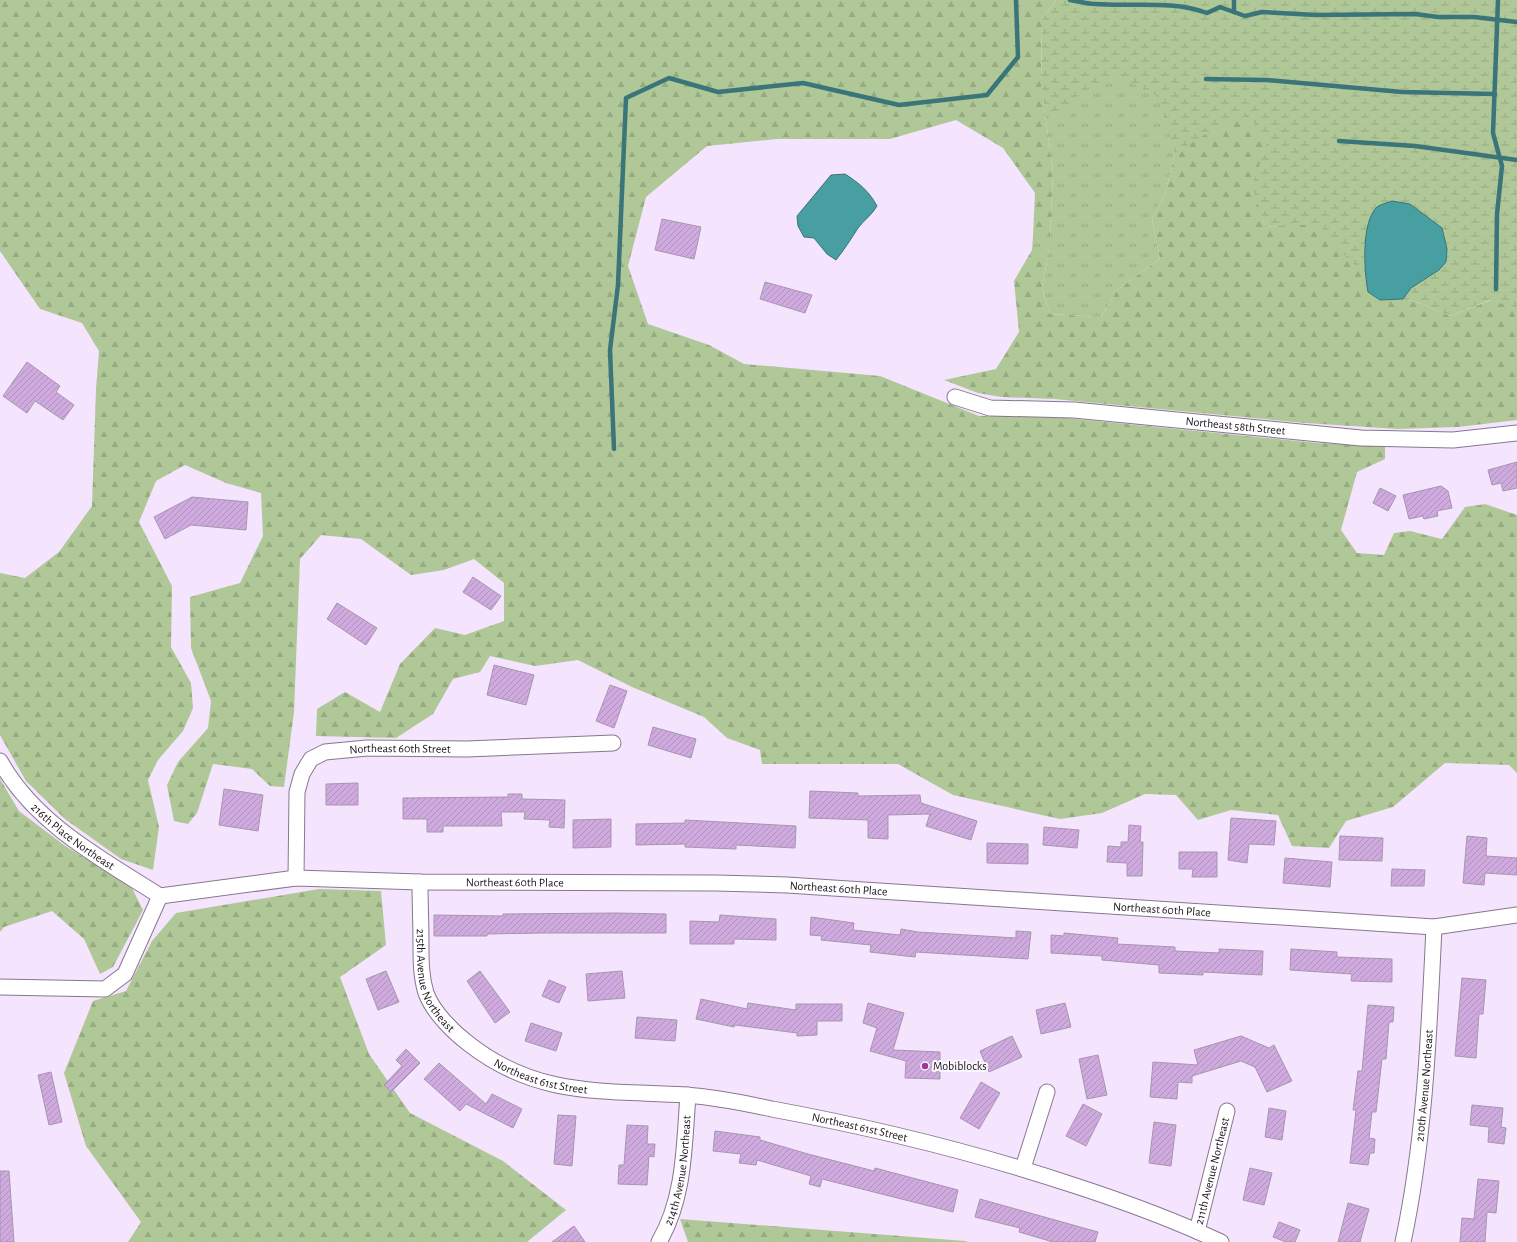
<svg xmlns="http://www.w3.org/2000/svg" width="1517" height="1242" viewBox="0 0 1517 1242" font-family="'Alegreya Sans',sans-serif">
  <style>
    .grass { fill: url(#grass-tufts) }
    .forest { fill: url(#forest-firs) }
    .wetland { fill: url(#wetland-marsh) }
    .water { fill: #479fa1; stroke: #397579 }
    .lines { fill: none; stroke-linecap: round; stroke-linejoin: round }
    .stream { stroke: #397579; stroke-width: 4.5 }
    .building { fill: url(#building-hatch); stroke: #a696ad }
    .minor-casing { stroke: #87778e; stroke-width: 17 }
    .minor { stroke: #fff; stroke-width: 15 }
    .poi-dot { fill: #9d379c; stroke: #faf7fc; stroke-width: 1.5 }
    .labels { text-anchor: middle; stroke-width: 4; stroke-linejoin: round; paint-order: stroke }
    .street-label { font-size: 12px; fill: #19131c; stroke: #faf7fc }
    .poi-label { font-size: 12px; fill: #19131c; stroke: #faf7fc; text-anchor: start }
  </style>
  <defs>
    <pattern id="grass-tufts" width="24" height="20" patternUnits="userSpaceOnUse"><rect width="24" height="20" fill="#b0c897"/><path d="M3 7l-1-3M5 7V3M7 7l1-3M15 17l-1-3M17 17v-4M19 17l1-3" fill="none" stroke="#97ab82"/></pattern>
    <pattern id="forest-firs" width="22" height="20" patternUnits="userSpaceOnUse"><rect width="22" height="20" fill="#b0c897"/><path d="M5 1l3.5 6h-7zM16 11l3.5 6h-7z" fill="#97ab82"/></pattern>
    <pattern id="wetland-marsh" width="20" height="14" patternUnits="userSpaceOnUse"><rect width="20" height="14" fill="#b0c897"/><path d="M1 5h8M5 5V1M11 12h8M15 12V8" fill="none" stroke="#97ab82"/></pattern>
    <pattern id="building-hatch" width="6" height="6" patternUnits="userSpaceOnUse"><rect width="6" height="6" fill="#cfaade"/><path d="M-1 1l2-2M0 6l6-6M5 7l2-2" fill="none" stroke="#b191be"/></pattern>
  </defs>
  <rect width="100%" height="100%" fill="#f5e4fd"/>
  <!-- grass -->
  <path class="grass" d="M1056,0H1517V308L1490,300H1380L1175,153L1165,194L1152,219L1160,259L1117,290L1101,317L1050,314L1042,288L1049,250H1032L1033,236H1050L1053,172L1041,84Z"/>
  <!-- forest -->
  <g class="forest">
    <path d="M0,0H1056L1042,19L1041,84L1053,172L1050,236H1033L1035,193L1003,148L956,120L890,139H777L707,146L646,197L628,266L648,324L709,345L744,364L880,376L979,416L1036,415L1318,443L1385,446V459L1357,472L1341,530L1357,553L1384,555L1394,533L1410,531L1442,539L1465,507L1485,504L1517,515V773L1509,765L1445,763L1393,807L1346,821L1329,848L1292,846L1278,815L1231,810L1198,820L1176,795L1145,794L1102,813L1060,819L953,795L898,764H762L760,750L727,738L704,717L632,687L578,660L535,666L490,656L480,672L453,679L433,714L396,738L316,736L317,709L345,692L380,712L400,664L435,628L465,635L504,621V583L474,559L444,570L411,575L361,539L321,535L300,559L294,712L284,787L270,786L252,769L213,764L197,813L188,824L174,821L167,785L178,762L208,728L211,701L191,648L190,597L240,583L263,536L261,493L226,483L185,465L156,481L139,522L172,586L171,647L191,683L193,708L183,731L158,760L148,780L159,827L153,870L121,859L65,819L26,781L0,735V573L25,578L59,552L92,506L96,389L99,351L82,323L40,309L0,251Z"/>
    <path d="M1248,115L1268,142L1252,186L1265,227L1319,224L1338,250L1365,273L1368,292L1380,300L1403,299L1420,303L1450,316L1491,300L1517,308V420L1458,427L1398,429L1305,423L1054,399L1001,397L978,393L944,380L996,369L1019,332L1014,281L1032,250H1049L1042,288L1050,314L1101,317L1117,290L1160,259L1152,219L1165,194L1175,153L1212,130Z"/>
    <path d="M0,779L19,811L64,845L132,888L143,910L113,967L100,974L84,939L52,911L4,927L0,932Z"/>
    <path d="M319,889L381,891L386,945L340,977L369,1054L410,1113L503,1161L566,1210L527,1242H128L141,1222L86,1146L64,1073L93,1001L126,991L152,941L176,913Z"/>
    <path d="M680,1219L965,1241L968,1242H688Z"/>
  </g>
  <!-- wetland -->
  <path class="wetland" d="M1056,0H1517V308L1490,300L1450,316L1420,303L1403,299L1410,288L1439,270L1446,262L1447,249L1410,204C1405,203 1397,201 1392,201C1361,204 1366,251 1365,273L1338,250L1319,224L1265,227L1252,186L1267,142L1248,115L1212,130L1175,153L1158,97L1119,76L1082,92L1047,125L1041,84L1042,19Z"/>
  <!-- water -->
  <g class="water">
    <path d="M845,174C859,183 869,191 877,206C872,215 864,220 858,228C851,239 844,250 836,260L827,254L814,238L804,237L798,226L797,216L831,175Z"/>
    <path d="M1392,201L1410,204L1442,228L1447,249L1446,262L1439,270L1411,288L1403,299L1380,300L1368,292C1364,271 1361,222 1377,207C1381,204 1387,203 1392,201Z"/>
  </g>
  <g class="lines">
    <!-- stream -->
    <g class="stream">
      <path d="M1070,0C1078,1 1087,4 1095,4C1132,7 1172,0 1207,13L1220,7L1245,16L1262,12L1316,15L1415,14L1438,17H1474L1517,22"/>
      <path d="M1234,0V12"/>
      <path d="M1206,79L1266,80L1402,92L1495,94"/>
      <path d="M1339,141L1415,146L1517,160"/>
      <path d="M1496,289L1497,214L1502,166L1493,133L1498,0"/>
      <path d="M614,449L610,350L618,285L626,98L669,78L718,92L803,83L899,105L987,95L1018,57L1016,0"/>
    </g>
  </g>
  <!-- building -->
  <g class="building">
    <path d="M662,219L701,227L694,259L655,250Z"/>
    <path d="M765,282L812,295L805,313L760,299Z"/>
    <path d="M27,362L60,386L56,392L74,405L63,420L35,401L27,413L3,396Z"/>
    <path d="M1517,462V488L1503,491L1501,483L1492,485L1488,470Z"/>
    <path d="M1441,486L1448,491L1452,508L1437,511L1438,516L1424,519L1423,516L1409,519L1403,495Z"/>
    <path d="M1380,488L1396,496L1388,511L1373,503Z"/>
    <path d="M192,497L248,502L246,530L191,525L165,539L154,517Z"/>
    <path d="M473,577L501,596L491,610L463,592Z"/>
    <path d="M337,603L377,628L366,645L327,619Z"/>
    <path d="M494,665L534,675L526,705L487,695Z"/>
    <path d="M610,685L627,691L614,728L596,721Z"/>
    <path d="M653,727L696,739L691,758L648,745Z"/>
    <path d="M358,783V805H326V784Z"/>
    <path d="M224,789L263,795L258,831L219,825Z"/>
    <path d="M810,791L858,793V796L920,795L921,803L977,821L971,840L926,826L930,814L888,815V839L868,838V820L809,818Z"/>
    <path d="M508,794H522V799L565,800L564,828L549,827L550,820L524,819L525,812H501L502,826H443V832H427V819H403V798L508,797Z"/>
    <path d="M1231,818L1276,821L1274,845L1249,844L1247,863L1228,860Z"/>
    <path d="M611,819V847L573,848V820Z"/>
    <path d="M685,820L796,826L795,848L736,845V849L685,847V844L636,845V824L685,823Z"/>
    <path d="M1129,825L1141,826L1140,842H1143L1142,876H1127V863L1107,862L1108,846L1121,847V842H1128Z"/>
    <path d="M1044,827L1079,830L1077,848L1043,845Z"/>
    <path d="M1340,836L1383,838L1382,861L1339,860Z"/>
    <path d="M1467,836L1487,838L1486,856L1517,858V875L1485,873L1484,885L1463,883Z"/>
    <path d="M987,843L1028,844V864L987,863Z"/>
    <path d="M1179,852H1217V877H1192L1193,869H1179Z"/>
    <path d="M1285,858L1332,862L1330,887L1283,883Z"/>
    <path d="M1392,869L1425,870L1424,886H1391Z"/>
    <path d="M617,913L666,914V933H543L487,934V936H434V915L503,916V914Z"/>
    <path d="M720,915L776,919V940L734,939V944H690V921L719,922Z"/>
    <path d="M811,917L854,923L853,930L900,935L901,929L918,932L1016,938V931L1031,932L1028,959L916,952L915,957L870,952L871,945L821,940L822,936L810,935Z"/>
    <path d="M1064,933L1118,938L1117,944L1175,947V951L1219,953V949L1263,951L1262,975L1203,972V975L1159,973V965L1102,960V956L1051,953V935L1064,936Z"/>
    <path d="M1291,949L1337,952V957L1392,959V982L1351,981L1352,974L1290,970Z"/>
    <path d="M386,971L399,1002L378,1010L366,979Z"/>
    <path d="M480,971L510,1012L495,1023L467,981Z"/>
    <path d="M622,971L625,998L588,1001L586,974Z"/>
    <path d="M1462,978L1486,980L1483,1014H1479L1476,1058L1455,1056Z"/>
    <path d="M549,980L566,987L559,1003L542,996Z"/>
    <path d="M701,999L747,1009L748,1003L796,1010V1004H842V1021H817V1035L797,1036V1033L735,1025L734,1027L696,1019Z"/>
    <path d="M868,1003L904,1013L893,1050L940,1052V1079L905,1078L906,1061L870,1051L877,1028L863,1023Z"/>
    <path d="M1065,1003L1071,1027L1041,1034L1036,1010Z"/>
    <path d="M1368,1005L1394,1007L1393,1022H1389L1386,1059H1382L1376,1112H1372L1369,1138L1375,1139L1374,1153H1370L1368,1165L1350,1163L1356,1110H1353L1358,1071H1362Z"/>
    <path d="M637,1017L677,1020L675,1041L635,1038Z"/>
    <path d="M531,1023L562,1033L556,1051L525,1041Z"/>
    <path d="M1012,1036L1022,1057L989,1072L980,1051Z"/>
    <path d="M1241,1036L1269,1048L1274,1045L1292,1081L1267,1092L1255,1067L1241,1061L1192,1076V1083L1178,1082L1177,1099L1150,1097L1153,1062L1198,1065L1194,1050Z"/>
    <path d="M406,1049L420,1063L391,1092L384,1085L402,1066L396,1060Z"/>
    <path d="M1098,1055L1107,1095L1087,1099L1079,1059Z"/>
    <path d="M439,1063L486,1104L492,1094L522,1109L513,1128L466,1104L460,1111L424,1079Z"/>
    <path d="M51,1072L62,1122L49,1125L38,1075Z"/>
    <path d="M981,1082L1000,1093L979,1129L960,1118Z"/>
    <path d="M1083,1104L1102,1114L1086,1146L1066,1136Z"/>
    <path d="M1472,1105L1503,1108L1501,1127L1506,1128L1504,1144L1488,1142L1489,1127L1470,1125Z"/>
    <path d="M1269,1108L1286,1111L1282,1140L1265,1137Z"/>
    <path d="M558,1115L576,1116L572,1166L554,1164Z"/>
    <path d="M1154,1122L1176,1125L1171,1166L1149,1163Z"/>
    <path d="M627,1125L648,1126L647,1144H655L654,1157L649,1156L647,1185L618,1184L619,1165H624Z"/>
    <path d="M715,1131L760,1137V1140L808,1154L874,1171L875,1168L958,1190L953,1212L822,1179L820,1187L809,1184L811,1176L757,1160L756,1165L739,1163L741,1154L713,1151Z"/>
    <path d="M1250,1168L1272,1173L1264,1205L1243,1200Z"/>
    <path d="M0,1171H9L14,1242H0Z"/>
    <path d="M1478,1179L1499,1181L1496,1213L1487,1212L1485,1242H1460L1462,1218L1474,1219Z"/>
    <path d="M980,1199L1098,1232L1095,1242H1053L1019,1232L1020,1228L975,1217Z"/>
    <path d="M1348,1203L1369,1209L1360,1242H1338Z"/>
    <path d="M1279,1222L1300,1230L1295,1242H1286L1273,1237Z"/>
    <path d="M574,1226L585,1242H552Z"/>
  </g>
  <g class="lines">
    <!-- minor casing -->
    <g class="minor-casing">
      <g id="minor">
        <path id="s1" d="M955,397L990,408L1074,410L1361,438L1453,440L1517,433"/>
        <path id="s2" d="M0,761C35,824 102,859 160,896"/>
        <path id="s3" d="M296,878L297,792L302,774L311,759L325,752L367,748L467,749L613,743"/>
        <path id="s4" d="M420,882C420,903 421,924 421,945C421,961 421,977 426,993C433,1012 453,1032 469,1044C538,1098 604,1090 686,1095C714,1097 744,1103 772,1109C875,1128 977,1153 1076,1186C1125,1202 1174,1220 1221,1242"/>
        <path id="s5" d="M160,896L296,878L420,882L716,883L787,885L1434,927L1517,915"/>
        <path d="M0,987L105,989L125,974L160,896"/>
        <path d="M1023,1168L1047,1092"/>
        <path id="s6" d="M1197,1231L1227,1111"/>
        <path id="s7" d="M659,1242C685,1197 684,1146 688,1095"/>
        <path id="s8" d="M1403,1242C1425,1139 1429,1032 1434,927"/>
      </g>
    </g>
    <!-- minor -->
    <use href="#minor" class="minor"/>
  </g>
  <!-- markers -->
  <circle class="poi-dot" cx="925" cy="1066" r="4"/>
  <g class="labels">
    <!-- street labels -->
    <g class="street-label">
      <text dy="4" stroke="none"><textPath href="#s1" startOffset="283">Northeast 58th Street</textPath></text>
      <text dy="4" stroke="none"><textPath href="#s3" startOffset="213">Northeast 60th Street</textPath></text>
      <text dy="4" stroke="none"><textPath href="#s2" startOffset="106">216th Place Northeast</textPath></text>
      <text dy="4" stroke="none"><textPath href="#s5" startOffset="356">Northeast 60th Place</textPath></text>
      <text dy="4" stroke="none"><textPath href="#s5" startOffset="680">Northeast 60th Place</textPath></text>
      <text dy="4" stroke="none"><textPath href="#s5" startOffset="1004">Northeast 60th Place</textPath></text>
      <text dy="4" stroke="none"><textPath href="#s4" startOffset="102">215th Avenue Northeast</textPath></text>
      <text dy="4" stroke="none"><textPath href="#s4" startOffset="259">Northeast 61st Street</textPath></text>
      <text dy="4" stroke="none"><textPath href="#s8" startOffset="158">210th Avenue Northeast</textPath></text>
      <text dy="4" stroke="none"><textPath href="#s4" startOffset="583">Northeast 61st Street</textPath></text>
      <text dy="4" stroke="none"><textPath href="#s7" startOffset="75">214th Avenue Northeast</textPath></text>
      <text dy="4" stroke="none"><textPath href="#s6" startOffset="62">211th Avenue Northeast</textPath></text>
    </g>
    <!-- poi labels -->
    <g class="poi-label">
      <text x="933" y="1070">Mobiblocks</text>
    </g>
  </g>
</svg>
